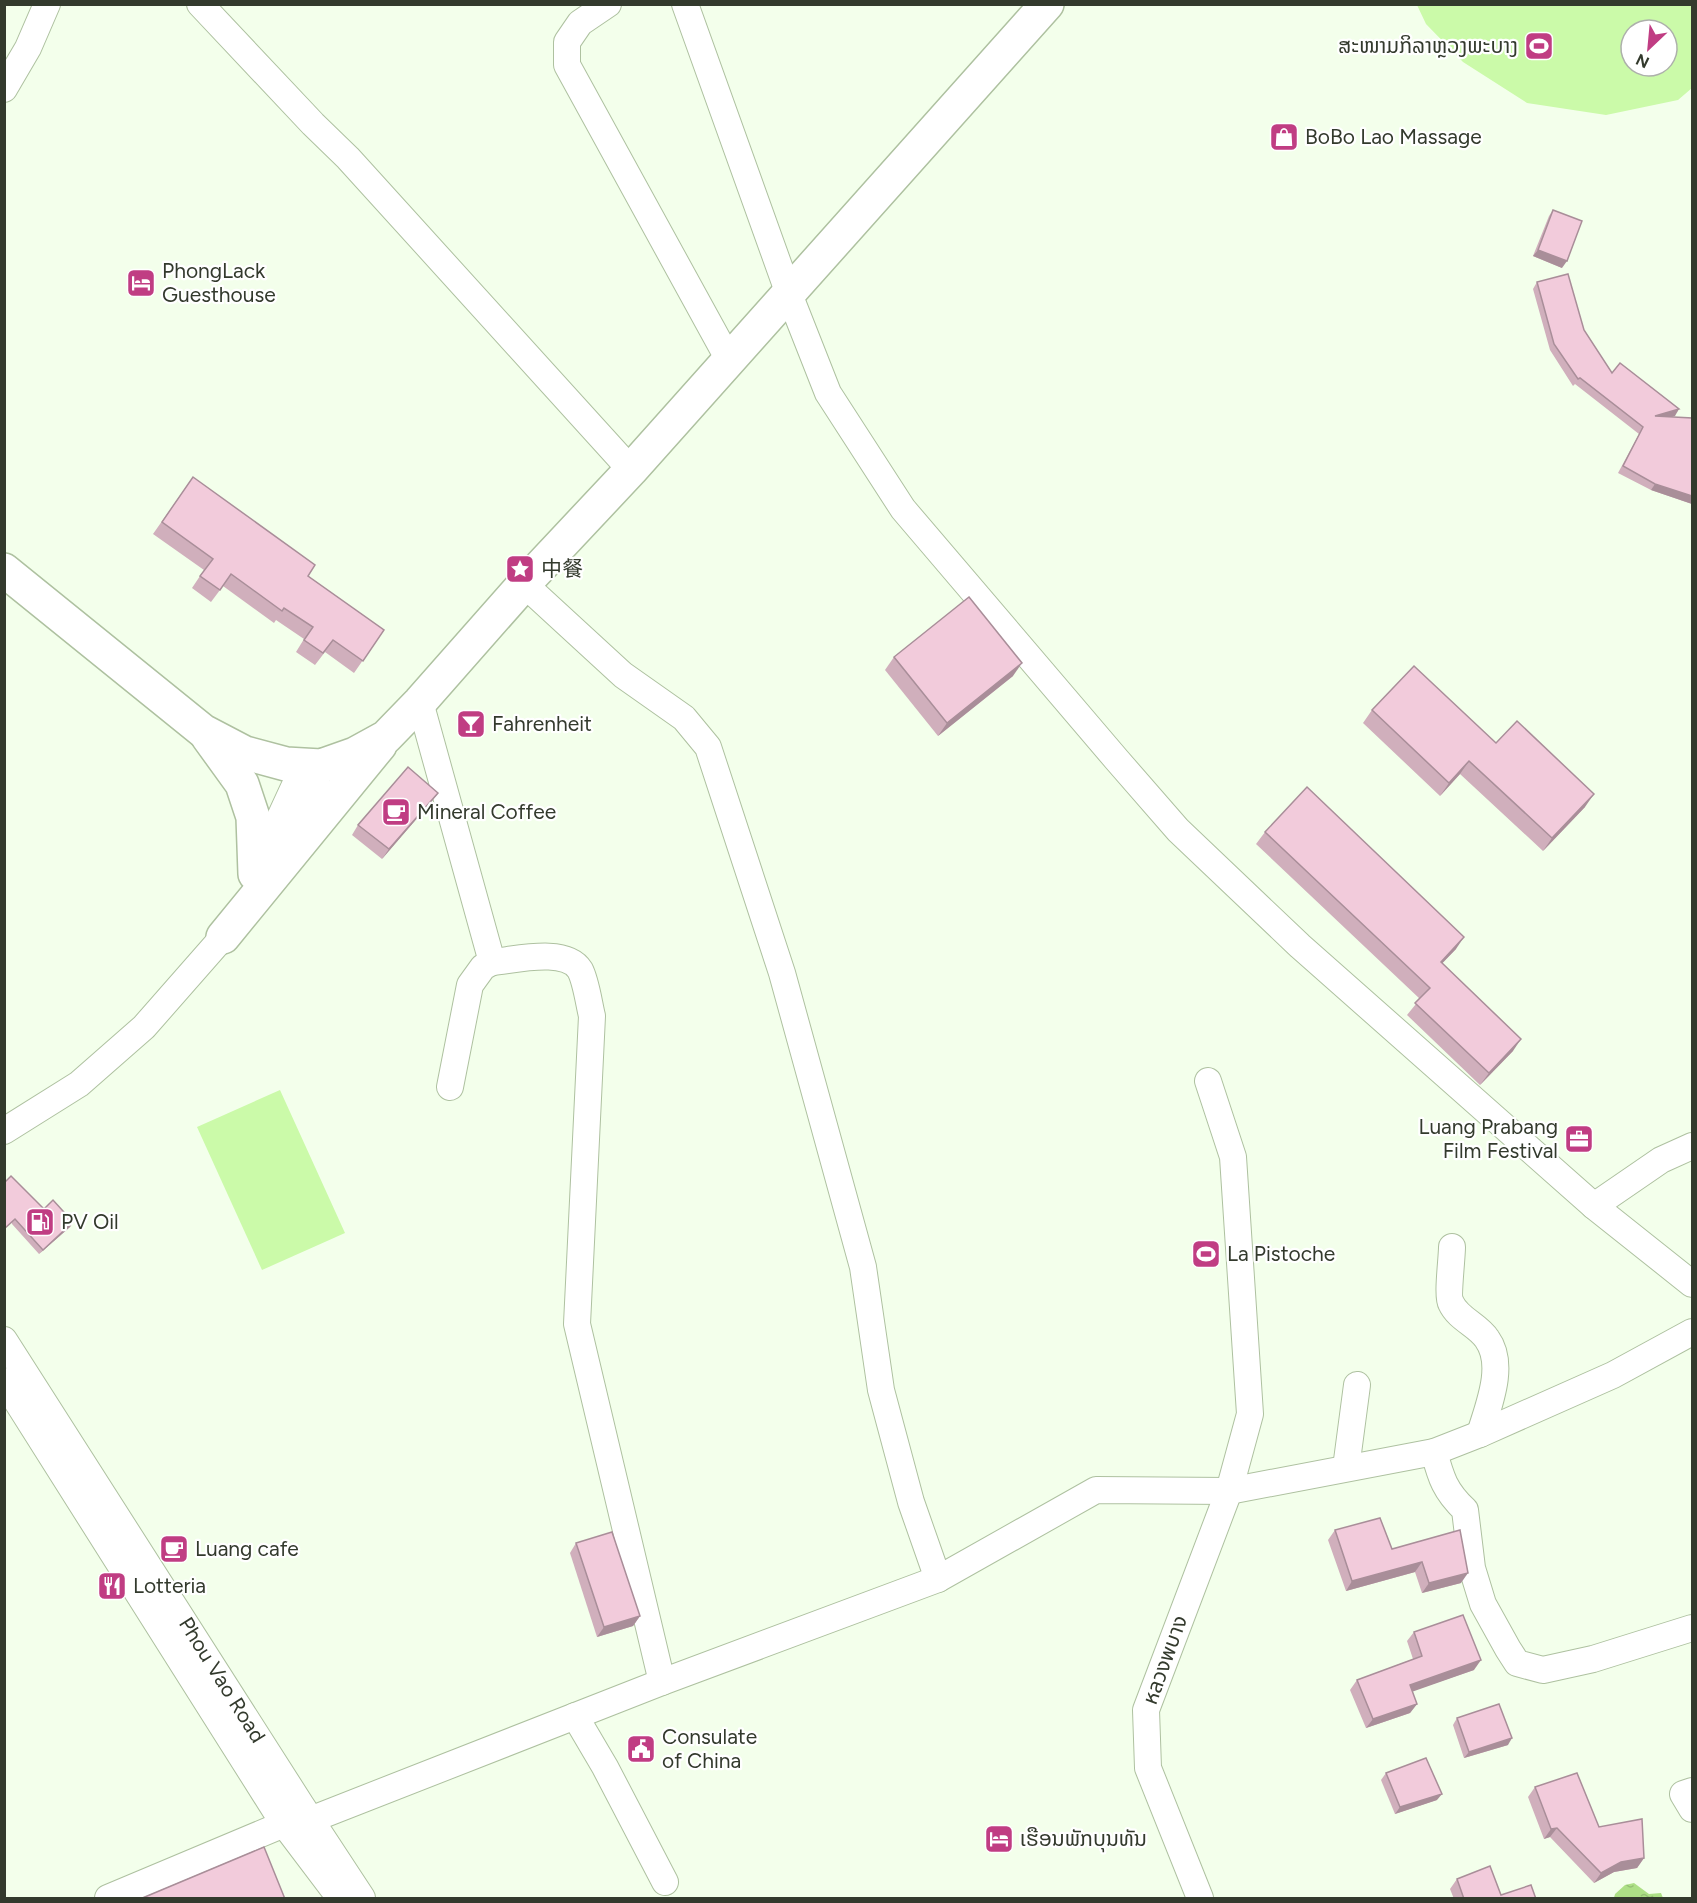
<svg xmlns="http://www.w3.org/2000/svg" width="1697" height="1903" viewBox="0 0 1697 1903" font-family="Figtree,'Noto Sans SC','Noto Sans Lao','Noto Sans Thai',sans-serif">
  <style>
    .pitch { fill: #cbfaa9; fill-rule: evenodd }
    .water { fill: url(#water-ripples) }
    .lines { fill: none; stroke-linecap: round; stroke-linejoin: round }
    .minor-casing { stroke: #aec1a0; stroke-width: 28 }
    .major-casing { stroke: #aec1a0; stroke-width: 36 }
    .minor { stroke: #fff; stroke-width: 26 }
    .major { stroke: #fff; stroke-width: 33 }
    .wall { fill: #d0afbc }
    .shaded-wall { fill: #a98e99 }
    .building { fill: #f2cbdb; stroke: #a98e99; stroke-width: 1.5 }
    .labels { text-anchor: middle; stroke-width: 4.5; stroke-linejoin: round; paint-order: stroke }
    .poi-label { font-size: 21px; fill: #333a2d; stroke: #fff; text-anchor: start }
    .street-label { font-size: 21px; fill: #333a2d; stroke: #fff }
  </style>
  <defs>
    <pattern id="water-ripples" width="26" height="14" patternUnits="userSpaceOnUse" patternTransform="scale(1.5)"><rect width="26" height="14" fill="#ade086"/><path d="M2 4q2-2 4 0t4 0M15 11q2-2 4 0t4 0" fill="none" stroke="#95c174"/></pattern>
  </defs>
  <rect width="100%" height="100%" fill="#f3ffeb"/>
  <!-- pitch -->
  <g class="pitch">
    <path d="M1417,5H1692V88L1678,100L1606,115L1527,103L1463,62L1426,24ZM1631,30H1667V66H1631Z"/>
    <path d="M280,1090L345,1233L262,1270L197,1127Z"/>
  </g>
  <!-- water -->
  <path class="water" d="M1634,1883L1649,1894L1661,1893L1663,1898H1614L1615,1894L1625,1885Z"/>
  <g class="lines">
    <!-- minor casing -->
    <g class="minor-casing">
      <g id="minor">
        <path d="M200,4L313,124L348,158L631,470"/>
        <path d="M608,4L580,23L567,42V65L729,360"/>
        <path d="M685,4L789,294L828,393L903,509L1117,760L1178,830L1300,946L1594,1206L1692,1284"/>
        <path d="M4,89L28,48L47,4"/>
        <path d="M524,584L623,675L684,718L708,747L782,973L863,1267L881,1390L911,1502L938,1579"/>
        <path d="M420,702L492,962L483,967L470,985L450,1087"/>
        <path d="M284,844C301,820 312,794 321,766"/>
        <path d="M265,850L295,785L301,766"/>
        <path d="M492,962C515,960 566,947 580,970C586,981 589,1004 592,1016L577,1324L662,1682"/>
        <path d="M4,1131L79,1084L144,1027L223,937L233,922"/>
        <path d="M1594,1206L1661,1160L1692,1146"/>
        <path d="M1452,1247C1452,1258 1447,1296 1451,1303C1458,1319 1478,1325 1487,1339C1506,1365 1488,1407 1480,1434"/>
        <path d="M4,1340L301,1805L362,1898"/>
        <path d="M4,1381L284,1824L340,1898"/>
        <path d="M1434,1452C1441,1478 1445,1491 1465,1510L1472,1568L1483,1604L1508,1649L1517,1663L1543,1670L1593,1659L1692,1628"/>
        <path d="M1346,1468L1357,1385"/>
        <path d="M575,1716L605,1767L665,1882"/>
        <path d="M1692,1791L1683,1794L1692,1809"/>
        <path d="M108,1898L284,1824L310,1820L662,1682L938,1579L1096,1490L1229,1491L1434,1452L1480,1434L1613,1375L1692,1332"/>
        <path d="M1200,1898L1148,1768L1146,1710L1229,1491L1250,1414L1233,1157L1208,1081"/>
      </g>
    </g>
    <!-- major casing -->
    <g class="major-casing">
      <g id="major">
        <path d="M4,570L203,731L245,753L286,764L321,766L355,754L386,737L420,702L524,584L631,470L1047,4"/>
        <path d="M208,737L242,784L253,817L255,874"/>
        <path d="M223,937L380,745"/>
      </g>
    </g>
    <!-- minor -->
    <use href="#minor" class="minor"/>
    <!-- major -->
    <use href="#major" class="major"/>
  </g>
  <!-- wall -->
  <g class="wall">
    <path d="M1553,210L1562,268L1533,256L1549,216Z"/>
    <path d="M1537,282L1584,330L1612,373L1675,416L1671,417L1692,418V504L1651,490L1618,473L1639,434L1575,384L1573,386L1550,350L1533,289Z"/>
    <path d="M193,477L308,576L384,630L354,673L325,652L315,665L296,652L304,639L276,620L274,623L223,586L211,602L192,588L204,570L153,534Z"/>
    <path d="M894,657L1013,676L938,736L885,670Z"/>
    <path d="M1372,710L1496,743L1585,807L1543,851L1460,774L1440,796L1363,723Z"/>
    <path d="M438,793L431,802L382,859L352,835L358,825Z"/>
    <path d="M1265,832L1456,949L1442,963L1513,1051L1480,1085L1407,1015L1420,999L1256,844Z"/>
    <path d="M4,1183L44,1209L73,1222L70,1227L39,1254L12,1224Z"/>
    <path d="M1335,1530L1392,1549L1460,1530L1461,1583L1422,1593L1415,1572L1346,1591L1328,1540Z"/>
    <path d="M576,1543L640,1616L633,1626L597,1637L570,1553Z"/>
    <path d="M1414,1632L1474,1670L1412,1691L1417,1704L1410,1713L1366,1728L1350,1690L1357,1680L1413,1659L1407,1641Z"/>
    <path d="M1457,1718L1508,1745L1464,1758L1453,1725Z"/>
    <path d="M1386,1773L1437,1800L1395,1814L1381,1780Z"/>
    <path d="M1535,1787L1599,1827L1644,1858L1637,1868L1614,1872L1594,1883L1550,1837L1544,1839L1528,1797Z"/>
    <path d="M1457,1879L1501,1895L1536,1899H1454L1450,1889Z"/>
  </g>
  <!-- shaded-wall -->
  <g class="shaded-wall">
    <path d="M1538,250L1567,261L1562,268L1533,256Z"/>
    <path d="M1679,409L1675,416L1650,422L1655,416Z"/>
    <path d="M1655,484L1692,496V504L1651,490Z"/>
    <path d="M1022,663L1013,676L938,736L947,723Z"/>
    <path d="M1469,761L1460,774L1440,796L1449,783Z"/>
    <path d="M438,793L431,802L382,859L389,849Z"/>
    <path d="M1594,794L1585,807L1543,851L1552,838Z"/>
    <path d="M1464,937L1456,949L1432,974L1441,962Z"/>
    <path d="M1521,1039L1513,1051L1480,1085L1489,1073Z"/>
    <path d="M73,1222L70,1227L39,1254L43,1250Z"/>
    <path d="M1422,1562L1415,1572L1346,1591L1352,1581Z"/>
    <path d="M1468,1573L1461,1583L1422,1593L1429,1583Z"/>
    <path d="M640,1616L633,1626L597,1637L604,1627Z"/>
    <path d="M1481,1660L1474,1670L1403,1695L1410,1685Z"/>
    <path d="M1417,1704L1410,1713L1366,1728L1373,1719Z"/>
    <path d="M1512,1738L1508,1745L1464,1758L1469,1752Z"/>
    <path d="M1442,1794L1437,1800L1395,1814L1400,1807Z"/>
    <path d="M1557,1828L1550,1837L1544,1839L1551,1829Z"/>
    <path d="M1644,1858L1637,1868L1614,1872L1594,1883L1601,1873L1621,1862Z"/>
  </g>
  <!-- building -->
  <g class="building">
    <path d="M1553,210L1582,221L1567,261L1538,250Z"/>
    <path d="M1568,274L1584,330L1612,373L1620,363L1679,409L1655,416L1692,418V496L1655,484L1623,466L1643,427L1580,378L1578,379L1554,344L1537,282Z"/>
    <path d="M193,477L315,565L308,576L384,630L363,661L333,640L323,653L304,640L313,627L284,608L282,611L231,574L220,590L200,576L213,559L162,522Z"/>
    <path d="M969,597L1022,663L947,723L894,657Z"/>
    <path d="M1414,666L1496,743L1517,721L1594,794L1552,838L1469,761L1449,783L1372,710Z"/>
    <path d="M408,767L438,793L389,849L358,825Z"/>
    <path d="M1307,787L1464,937L1441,962L1521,1039L1489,1073L1415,1003L1430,988L1265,832Z"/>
    <path d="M11,1176L44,1209L53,1200L73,1222L43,1250L15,1219L4,1229V1183Z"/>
    <path d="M1380,1518L1392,1549L1460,1530L1468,1573L1429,1583L1422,1562L1352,1581L1335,1530Z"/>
    <path d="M612,1532L640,1616L604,1627L576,1543Z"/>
    <path d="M1463,1615L1481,1660L1410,1685L1417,1704L1373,1719L1357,1680L1422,1656L1414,1632Z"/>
    <path d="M1499,1704L1512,1738L1469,1752L1457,1718Z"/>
    <path d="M1426,1758L1442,1794L1400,1807L1386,1773Z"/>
    <path d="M1577,1773L1599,1827L1642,1819L1644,1858L1621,1862L1601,1873L1557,1828L1551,1829L1535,1787Z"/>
    <path d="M264,1847L285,1899H140Z"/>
    <path d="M1490,1866L1501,1895L1531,1885L1536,1899H1464L1457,1879Z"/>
  </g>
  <!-- icons -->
  <defs>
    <g id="stadium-square" transform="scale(1.5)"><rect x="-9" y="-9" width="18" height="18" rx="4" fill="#c03d83" stroke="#fff"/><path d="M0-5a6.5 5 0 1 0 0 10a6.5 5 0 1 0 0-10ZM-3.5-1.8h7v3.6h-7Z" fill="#fff"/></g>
    <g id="shop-square" transform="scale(1.5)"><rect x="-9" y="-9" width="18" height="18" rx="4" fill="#c03d83" stroke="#fff"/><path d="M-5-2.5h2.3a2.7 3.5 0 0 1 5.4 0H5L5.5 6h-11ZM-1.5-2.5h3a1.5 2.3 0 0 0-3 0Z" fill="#fff"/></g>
    <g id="hotel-square" transform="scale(1.5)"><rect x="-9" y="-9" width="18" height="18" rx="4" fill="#c03d83" stroke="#fff"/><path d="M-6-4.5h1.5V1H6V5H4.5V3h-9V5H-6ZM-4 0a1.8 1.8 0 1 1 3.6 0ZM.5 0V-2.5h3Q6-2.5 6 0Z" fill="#fff"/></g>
    <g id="sight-square" transform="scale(1.5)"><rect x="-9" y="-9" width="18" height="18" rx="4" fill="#c03d83" stroke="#fff"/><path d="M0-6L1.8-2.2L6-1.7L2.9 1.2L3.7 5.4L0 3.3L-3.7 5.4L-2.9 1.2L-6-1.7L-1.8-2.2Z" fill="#fff"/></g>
    <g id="bar-square" transform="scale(1.5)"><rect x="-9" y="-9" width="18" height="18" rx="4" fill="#c03d83" stroke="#fff"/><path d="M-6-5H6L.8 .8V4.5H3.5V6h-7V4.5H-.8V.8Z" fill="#fff"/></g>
    <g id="cafe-square" transform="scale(1.5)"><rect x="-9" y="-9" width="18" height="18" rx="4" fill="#c03d83" stroke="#fff"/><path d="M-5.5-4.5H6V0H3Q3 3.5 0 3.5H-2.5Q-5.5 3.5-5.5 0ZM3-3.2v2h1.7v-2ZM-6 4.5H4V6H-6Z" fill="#fff"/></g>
    <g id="office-square" transform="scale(1.5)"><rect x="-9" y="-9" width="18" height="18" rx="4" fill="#c03d83" stroke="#fff"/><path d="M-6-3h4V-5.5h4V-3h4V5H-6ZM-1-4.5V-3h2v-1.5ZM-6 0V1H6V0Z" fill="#fff"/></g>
    <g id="fuel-square" transform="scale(1.5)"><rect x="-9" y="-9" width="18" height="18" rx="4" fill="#c03d83" stroke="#fff"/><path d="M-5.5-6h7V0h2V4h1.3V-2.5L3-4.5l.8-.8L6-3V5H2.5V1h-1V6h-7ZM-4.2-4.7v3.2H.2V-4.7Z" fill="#fff"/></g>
    <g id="restaurant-square" transform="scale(1.5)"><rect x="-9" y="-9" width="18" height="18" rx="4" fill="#c03d83" stroke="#fff"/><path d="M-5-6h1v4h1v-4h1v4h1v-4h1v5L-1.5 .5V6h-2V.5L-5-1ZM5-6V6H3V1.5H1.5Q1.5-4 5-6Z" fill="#fff"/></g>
    <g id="civic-square" transform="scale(1.5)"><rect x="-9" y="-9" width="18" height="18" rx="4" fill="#c03d83" stroke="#fff"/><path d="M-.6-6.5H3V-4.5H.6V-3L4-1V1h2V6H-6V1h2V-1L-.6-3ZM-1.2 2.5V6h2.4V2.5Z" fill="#fff"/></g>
  </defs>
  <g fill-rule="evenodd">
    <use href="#stadium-square" x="1539" y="46"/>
    <use href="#shop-square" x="1284" y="137"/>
    <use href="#hotel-square" x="141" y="283"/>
    <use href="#sight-square" x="520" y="569"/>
    <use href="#bar-square" x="471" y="724"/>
    <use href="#cafe-square" x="396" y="812"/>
    <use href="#office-square" x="1579" y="1139"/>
    <use href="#fuel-square" x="40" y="1222"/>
    <use href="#stadium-square" x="1206" y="1254"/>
    <use href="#cafe-square" x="174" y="1549"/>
    <use href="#restaurant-square" x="112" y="1586"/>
    <use href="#civic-square" x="641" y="1749"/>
    <use href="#hotel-square" x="999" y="1839"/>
  </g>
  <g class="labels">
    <!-- poi labels -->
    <g class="poi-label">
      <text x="1518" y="53" text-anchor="end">ສະໜາມກິລາຫຼວງພະບາງ</text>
      <text x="1305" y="144">BoBo Lao Massage</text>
      <text x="162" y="278">PhongLack<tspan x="162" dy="24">Guesthouse</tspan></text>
      <text x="541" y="576">中餐</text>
      <text x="492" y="731">Fahrenheit</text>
      <text x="417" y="819">Mineral Coffee</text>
      <text x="1558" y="1134" text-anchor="end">Luang Prabang<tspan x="1558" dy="24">Film Festival</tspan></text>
      <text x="61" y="1229">PV Oil</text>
      <text x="1227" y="1261">La Pistoche</text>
      <text x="195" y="1556">Luang cafe</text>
      <text x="133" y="1593">Lotteria</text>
      <text x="662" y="1744">Consulate<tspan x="662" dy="24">of China</tspan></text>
      <text x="1020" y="1846">ເຮືອນພັກບຸນທັນ</text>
    </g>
    <!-- street labels -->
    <g class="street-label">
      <text transform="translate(1165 1660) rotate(-70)" y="7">หลวงพบาง</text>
      <text transform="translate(222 1680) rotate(58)" y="7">Phou Vao Road</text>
    </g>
  </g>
  <!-- border -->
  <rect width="1697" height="1903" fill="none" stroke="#333a2d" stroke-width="12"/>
  <!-- north arrow -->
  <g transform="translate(1649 48) rotate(206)"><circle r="28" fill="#ffffff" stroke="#adb0ab" stroke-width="1.5"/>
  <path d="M0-4.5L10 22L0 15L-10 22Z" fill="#c03d83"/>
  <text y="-9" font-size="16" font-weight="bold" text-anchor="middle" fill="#333a2d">N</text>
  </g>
</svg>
